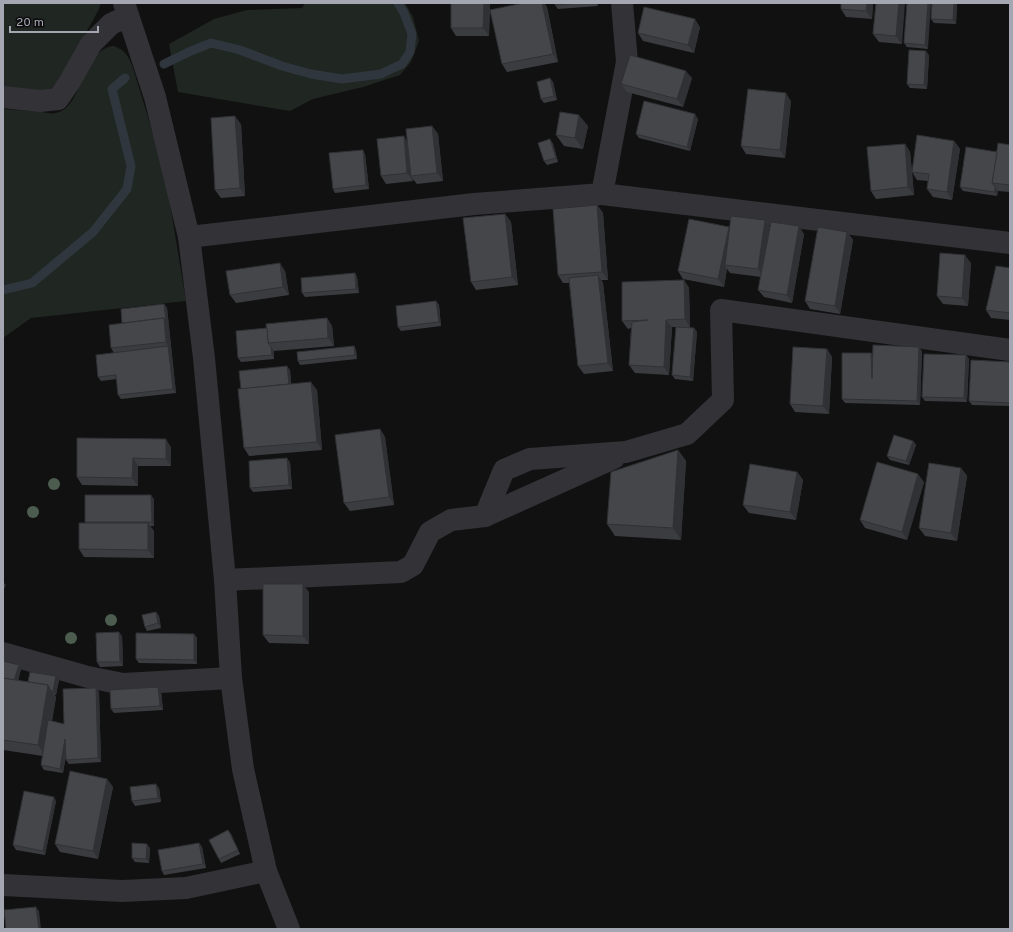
<svg xmlns="http://www.w3.org/2000/svg" width="1013" height="932" viewBox="0 0 1013 932" font-family="Overpass,sans-serif">
  <style>
    .green { fill: #202621 }
    .lines { fill: none; stroke-linecap: round; stroke-linejoin: round }
    .stream { stroke: #30363d; stroke-width: 9 }
    .minor { stroke: #323237; stroke-width: 22 }
    .tree { fill: #4c5d50 }
    .wall { fill: #3b3c40 }
    .shaded-wall { fill: #303134 }
    .building { fill: #45464a; stroke: #303134 }
  </style>
  <rect width="100%" height="100%" fill="#111112"/>
  <!-- green -->
  <g class="green">
    <path d="M3,3H101L98,11L61,78L48,92L3,88Z"/>
    <path d="M305,3H405L413,17L419,41L411,62L400,75L363,87L313,99L290,111L178,92L169,44L214,19L247,10L302,8Z"/>
    <path d="M114,46C125,50 129,57 133,68L154,137L168,192L186,301L31,318L3,338V109C16,110 30,111 43,112C47,113 52,114 56,113C84,107 82,48 114,46Z"/>
  </g>
  <g class="lines">
    <!-- stream -->
    <g class="stream">
      <path d="M164,64L191,51L211,43L240,50L282,66L311,74L342,79L381,74L402,64L410,52L412,34L404,13L398,3"/>
      <path d="M3,290L32,283L93,232L127,189L131,166L112,89L125,78"/>
    </g>
    <!-- minor -->
    <g class="minor">
      <path d="M124,3L155,97L189,237L204,358L225,580L231,678L243,769L266,871L289,929"/>
      <path d="M3,97L40,101L58,99L69,83L91,44L111,24L128,16"/>
      <path d="M602,194L1010,243"/>
      <path d="M189,237L474,204L602,194L627,62L622,3"/>
      <path d="M485,516L614,458"/>
      <path d="M225,580L401,572L413,565L430,532L451,520L485,516L504,470L530,459L626,452L687,434L723,400L721,310L1010,350"/>
      <path d="M3,653L88,677L123,684L231,678"/>
      <path d="M3,885L122,891L186,888L266,871"/>
    </g>
  </g>
  <!-- trees -->
  <g class="tree">
    <circle cx="54" cy="484" r="6"/>
    <circle cx="33" cy="512" r="6"/>
    <circle cx="111" cy="620" r="6"/>
    <circle cx="71" cy="638" r="6"/>
  </g>
  <!-- wall -->
  <g class="wall">
    <path d="M490,3L489,36H456L451,28Z"/>
    <path d="M523,3H544L547,7L558,62L507,72L502,64Z"/>
    <path d="M555,3H597L598,6L558,9L555,5Z"/>
    <path d="M873,3L872,19L846,17L841,9Z"/>
    <path d="M876,3L902,44L879,42L873,34Z"/>
    <path d="M907,3L928,49L907,47L904,43Z"/>
    <path d="M932,3H957L956,24L934,23L931,19Z"/>
    <path d="M700,27L694,53L643,41L638,33Z"/>
    <path d="M929,55L927,89L910,88L907,84Z"/>
    <path d="M550,78L553,82L557,100L544,103L541,99Z"/>
    <path d="M692,78L683,107L627,92L621,84Z"/>
    <path d="M791,101L785,158L746,154L741,146Z"/>
    <path d="M698,119L690,151L639,138L636,134Z"/>
    <path d="M241,124L245,196L221,198L215,190Z"/>
    <path d="M432,126L438,134L443,181L417,184L412,178L413,181L386,184L381,176L407,141Z"/>
    <path d="M588,126L583,149L564,146L556,135Z"/>
    <path d="M550,139L553,144L558,162L547,165L544,161Z"/>
    <path d="M954,141L960,149L952,200L933,197L927,189L928,181L917,180L912,172L914,195L876,199L871,191L905,144L910,152L912,171Z"/>
    <path d="M1010,145V192L998,191L997,196L963,191L960,187L997,152Z"/>
    <path d="M365,154L369,189L335,193L333,189Z"/>
    <path d="M597,205L603,213L608,280H601L603,283L613,371L584,374L578,366L569,283H563L558,275Z"/>
    <path d="M505,214L511,222L518,285L476,290L471,282Z"/>
    <path d="M765,220L770,227L804,234L792,303L764,297L758,290L761,277L730,273L727,269L724,287L683,279L678,271L729,227L730,228Z"/>
    <path d="M847,232L853,240L840,314L810,309L805,301Z"/>
    <path d="M971,263L968,306L943,304L937,296Z"/>
    <path d="M1010,268V320L991,318L986,310Z"/>
    <path d="M285,271L289,295L236,303L230,295Z"/>
    <path d="M355,273L357,277L359,293L305,297L302,293Z"/>
    <path d="M684,280L689,288L690,327H685L694,328L697,332L693,381L675,379L672,375L676,327H672L669,375L635,373L629,365L631,328L628,329L622,321Z"/>
    <path d="M436,301L439,305L441,326L401,331L398,327Z"/>
    <path d="M164,304L167,308L176,393L121,399L118,395L117,379L101,381L98,377L114,353L111,348L122,323Z"/>
    <path d="M327,318L332,326L334,346L274,351V359L241,362L238,358L267,328Z"/>
    <path d="M354,346L356,350L357,359L300,365L298,361Z"/>
    <path d="M827,349L832,357L829,414L795,412L790,404Z"/>
    <path d="M922,351L920,405L845,403L842,399L871,353L873,355Z"/>
    <path d="M966,355L969,359L967,402L925,401L922,397Z"/>
    <path d="M1010,362V406L972,405L969,401Z"/>
    <path d="M290,370L291,384L317,390L322,450L249,456L244,448L241,389Z"/>
    <path d="M380,429L385,437L394,505L350,511L344,503Z"/>
    <path d="M77,438L171,447V466H138V486L82,485L77,477Z"/>
    <path d="M913,441L916,445L909,465L890,460L887,456Z"/>
    <path d="M678,450L686,461L681,540L615,536L607,524Z"/>
    <path d="M290,462L292,489L253,492L250,488Z"/>
    <path d="M961,468L967,476L957,541L925,536L919,528Z"/>
    <path d="M797,472L803,480L796,520L749,513L743,505Z"/>
    <path d="M924,482L907,540L865,528L860,520Z"/>
    <path d="M154,499V526H150L154,531V558L84,557L79,549L86,523L85,522Z"/>
    <path d="M309,592V644L269,643L263,635Z"/>
    <path d="M156,612L159,616L161,628L147,631L145,627Z"/>
    <path d="M194,634L197,638V664L139,663L136,659Z"/>
    <path d="M122,636L123,666L100,667L97,662Z"/>
    <path d="M3,661L21,669L18,681L28,682L59,680L56,695H54L56,697L52,721L64,724L96,688L99,692L101,762L69,764L66,760V756L63,773L44,770L41,765L43,756L3,750Z"/>
    <path d="M161,691L163,710L114,713L111,709Z"/>
    <path d="M107,779L113,787L98,859L60,852L55,844Z"/>
    <path d="M159,788L161,802L135,806L132,801Z"/>
    <path d="M56,801L45,855L16,850L13,845Z"/>
    <path d="M228,830L231,834L240,854L221,863L219,859Z"/>
    <path d="M199,843L202,847L206,868L164,875L162,871Z"/>
    <path d="M150,848L149,863L135,862L132,858Z"/>
  </g>
  <!-- shaded-wall -->
  <g class="shaded-wall">
    <path d="M484,3H490L489,36L483,28Z"/>
    <path d="M542,3H544L547,7L558,62L553,54Z"/>
    <path d="M867,3H873L872,19L866,11Z"/>
    <path d="M899,3H905L902,44L896,36Z"/>
    <path d="M928,3H931L928,49L925,45Z"/>
    <path d="M954,3H957L956,24L953,20Z"/>
    <path d="M695,19L700,27L694,53L688,45Z"/>
    <path d="M926,51L929,55L927,89L924,85Z"/>
    <path d="M686,71L692,78L683,107L677,99Z"/>
    <path d="M550,78L553,82L557,100L554,96Z"/>
    <path d="M786,93L791,101L785,158L780,150Z"/>
    <path d="M695,114L698,119L690,151L687,147Z"/>
    <path d="M579,115L588,126L583,149L575,138Z"/>
    <path d="M235,116L241,124L245,196L240,188Z"/>
    <path d="M432,126L438,134L443,181L437,173Z"/>
    <path d="M404,136L409,144L411,176L412,178L413,181L407,173Z"/>
    <path d="M550,139L553,144L558,162L556,158Z"/>
    <path d="M954,141L960,149L952,200L947,192Z"/>
    <path d="M905,144L910,152L914,195L908,187Z"/>
    <path d="M363,150L365,154L369,189L366,185Z"/>
    <path d="M995,187L998,191L997,196L995,192Z"/>
    <path d="M597,205L603,213L608,280L602,272Z"/>
    <path d="M505,214L511,222L518,285L512,277Z"/>
    <path d="M765,220L770,228L764,277L758,269Z"/>
    <path d="M799,226L804,234L792,303L787,295Z"/>
    <path d="M729,227L735,235L725,265L727,269L724,287L718,279Z"/>
    <path d="M847,232L853,240L840,314L835,306Z"/>
    <path d="M965,255L971,263L968,306L962,298Z"/>
    <path d="M280,263L285,271L289,295L283,287Z"/>
    <path d="M355,273L357,277L359,293L356,289Z"/>
    <path d="M598,275L603,283L613,371L608,363Z"/>
    <path d="M684,280L689,288L690,327L685,319Z"/>
    <path d="M436,301L439,305L441,326L439,322Z"/>
    <path d="M164,304L167,308L176,393L173,389L168,346L166,342L164,318Z"/>
    <path d="M327,318L332,326L334,346L328,338Z"/>
    <path d="M666,320L672,327L669,375L664,367Z"/>
    <path d="M694,328L697,332L693,381L690,377Z"/>
    <path d="M354,346L356,350L357,359L355,355Z"/>
    <path d="M271,347L274,351V359L272,355Z"/>
    <path d="M919,347L922,351L920,405L917,401Z"/>
    <path d="M827,349L832,357L829,414L823,406Z"/>
    <path d="M871,353L874,357L872,379Z"/>
    <path d="M966,355L969,359L967,402L964,398Z"/>
    <path d="M287,366L290,370L292,392L289,388Z"/>
    <path d="M311,382L317,390L322,450L317,442Z"/>
    <path d="M380,429L385,437L394,505L389,497Z"/>
    <path d="M166,439L171,447V466L166,459Z"/>
    <path d="M913,441L916,445L909,465L906,461Z"/>
    <path d="M678,450L686,461L681,540L673,528Z"/>
    <path d="M133,458L138,466V486L132,478Z"/>
    <path d="M287,458L290,462L292,489L289,485Z"/>
    <path d="M961,468L967,476L957,541L951,533Z"/>
    <path d="M797,472L803,480L796,520L790,512Z"/>
    <path d="M918,474L924,482L907,540L902,532Z"/>
    <path d="M151,495L154,499V526L152,522Z"/>
    <path d="M148,523L154,531V558L148,550Z"/>
    <path d="M3,582L6,585L3,591Z"/>
    <path d="M303,584L309,592V644L303,636Z"/>
    <path d="M156,612L159,616L161,628L158,623Z"/>
    <path d="M119,632L122,636L123,666L120,662Z"/>
    <path d="M194,634L197,638V664L194,660Z"/>
    <path d="M19,665L21,669L16,690L13,686Z"/>
    <path d="M56,676L59,680L56,695L53,691Z"/>
    <path d="M48,685L56,697L46,756L38,745Z"/>
    <path d="M158,687L161,691L163,710L160,706Z"/>
    <path d="M96,688L99,692L101,762L98,758Z"/>
    <path d="M65,739L67,743L63,773L60,769Z"/>
    <path d="M107,779L113,787L98,859L93,851Z"/>
    <path d="M156,784L159,788L161,802L158,798Z"/>
    <path d="M54,797L56,801L45,855L43,851Z"/>
    <path d="M228,830L231,834L240,854Z"/>
    <path d="M199,843L202,847L206,868L203,864Z"/>
    <path d="M147,844L150,848L149,863L146,859Z"/>
    <path d="M36,907L39,911L41,929H39Z"/>
  </g>
  <!-- building -->
  <g class="building">
    <path d="M451,3H484L483,28H451Z"/>
    <path d="M523,3H542L553,54L502,64L490,10Z"/>
    <path d="M555,3H579L555,5Z"/>
    <path d="M841,3H867L866,11L841,9Z"/>
    <path d="M876,3H899L896,36L873,34Z"/>
    <path d="M907,3H928L925,45L904,43Z"/>
    <path d="M932,3H954L953,20L931,19Z"/>
    <path d="M644,7L695,19L688,45L638,33Z"/>
    <path d="M909,50L926,51L924,85L907,84Z"/>
    <path d="M630,55L686,71L677,99L621,84Z"/>
    <path d="M550,78L554,96L541,99L537,82Z"/>
    <path d="M748,89L786,93L780,150L741,146Z"/>
    <path d="M644,101L695,114L687,147L636,134Z"/>
    <path d="M560,112L579,115L575,138L556,135Z"/>
    <path d="M235,116L240,188L215,190L211,118Z"/>
    <path d="M432,126L437,173L411,176L406,129Z"/>
    <path d="M917,135L954,141L947,192L927,189L929,174L912,172Z"/>
    <path d="M404,136L407,173L381,176L377,139Z"/>
    <path d="M550,139L556,158L544,161L538,143Z"/>
    <path d="M998,143L1010,145V185L992,183Z"/>
    <path d="M905,144L908,187L871,191L867,147Z"/>
    <path d="M966,147L997,152L992,183L995,187V192L960,187Z"/>
    <path d="M363,150L366,185L333,189L329,153Z"/>
    <path d="M597,205L602,272L558,275L553,209Z"/>
    <path d="M505,214L512,277L471,282L463,218Z"/>
    <path d="M731,216L765,220L758,269L725,265Z"/>
    <path d="M689,219L729,227L718,279L678,271Z"/>
    <path d="M771,222L799,226L787,295L758,290Z"/>
    <path d="M818,227L847,232L835,306L805,301Z"/>
    <path d="M940,253L965,255L962,298L937,296Z"/>
    <path d="M280,263L283,287L230,295L226,271Z"/>
    <path d="M996,266L1010,268V313L986,310Z"/>
    <path d="M355,273L356,289L302,293L301,278Z"/>
    <path d="M598,275L608,363L578,366L569,278Z"/>
    <path d="M684,280L685,319L666,320L664,367L629,365L632,322L648,320L622,321V282Z"/>
    <path d="M436,301L439,322L398,327L396,306Z"/>
    <path d="M164,304L166,322L164,318L122,323L121,309Z"/>
    <path d="M164,318L166,342L111,348L109,325Z"/>
    <path d="M327,318L328,338L268,343L266,324Z"/>
    <path d="M676,327L694,328L690,377L672,375Z"/>
    <path d="M267,328L268,343L271,347L272,355L238,358L236,331Z"/>
    <path d="M873,345L919,347L917,401L842,399V353H871L872,379Z"/>
    <path d="M168,346L173,389L118,395L116,375L98,377L96,355Z"/>
    <path d="M354,346L355,355L298,361L297,352Z"/>
    <path d="M793,347L827,349L823,406L790,404Z"/>
    <path d="M924,354L966,355L964,398L922,397Z"/>
    <path d="M971,360L1010,362V403L969,401Z"/>
    <path d="M287,366L289,384L241,389L239,371Z"/>
    <path d="M311,382L317,442L244,448L238,389Z"/>
    <path d="M380,429L389,497L344,503L335,435Z"/>
    <path d="M894,435L913,441L906,461L887,456Z"/>
    <path d="M77,438L166,439V459L133,458L132,478L77,477Z"/>
    <path d="M678,450L673,528L607,524L611,472Z"/>
    <path d="M287,458L289,485L250,488L249,461Z"/>
    <path d="M877,462L918,474L902,532L860,520Z"/>
    <path d="M929,463L961,468L951,533L919,528Z"/>
    <path d="M750,464L797,472L790,512L743,505Z"/>
    <path d="M85,495H151L152,522H85Z"/>
    <path d="M79,523H148V550L79,549Z"/>
    <path d="M263,584H303V636L263,635Z"/>
    <path d="M156,612L158,623L145,627L142,615Z"/>
    <path d="M119,632L120,662H97L96,633Z"/>
    <path d="M136,633L194,634V660L136,659Z"/>
    <path d="M3,661L19,665L14,680L3,678Z"/>
    <path d="M30,672L56,676L53,691H51L48,685L28,682Z"/>
    <path d="M3,678L48,685L38,745L3,740Z"/>
    <path d="M158,687L160,706L111,709L110,690Z"/>
    <path d="M96,688L98,758L66,760L65,739L60,769L41,765L48,720L64,724L63,689Z"/>
    <path d="M70,771L107,779L93,851L55,844Z"/>
    <path d="M156,784L158,798L132,801L130,787Z"/>
    <path d="M24,791L54,797L43,851L13,845Z"/>
    <path d="M228,830L238,850L219,859L209,840Z"/>
    <path d="M132,843L147,844L146,859L132,858Z"/>
    <path d="M199,843L203,864L162,871L158,850Z"/>
    <path d="M36,907L39,929H6L4,910Z"/>
  </g>
  <!-- border -->
  <rect width="1013" height="932" fill="none" stroke="#a4a6b2" stroke-width="8"/>
  <!-- scale -->
  <path d="M10 26v6h88v-6" fill="none" stroke="#a4a6b2" stroke-width="2"/>
  <text x="16" y="26" font-size="12" fill="#a4a6b2" stroke="#0c0c0d" stroke-width="3" paint-order="stroke">20 m</text>
</svg>
